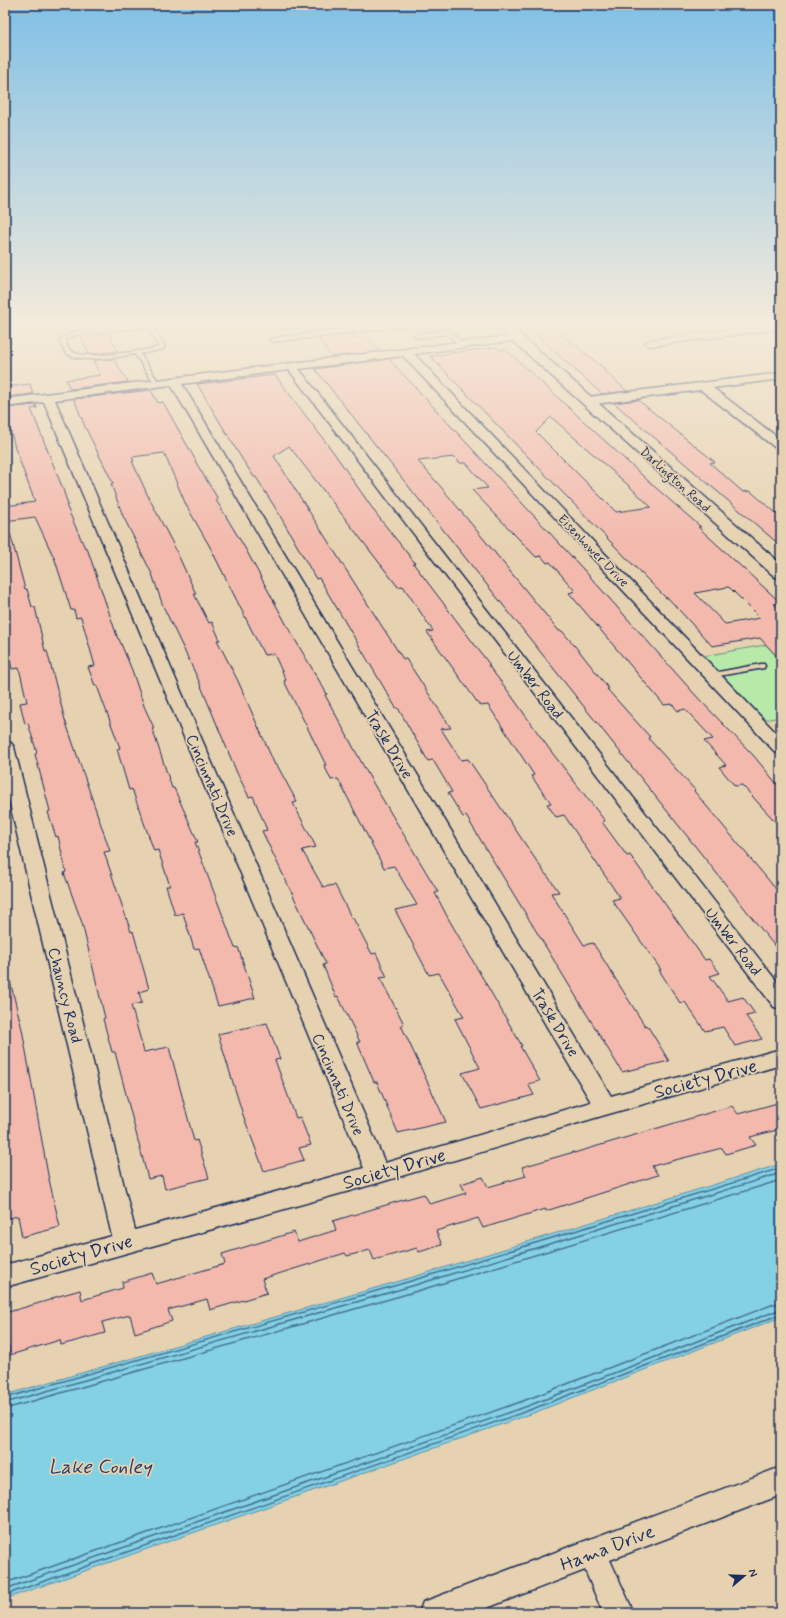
<svg xmlns="http://www.w3.org/2000/svg" width="786" height="1618" viewBox="0 0 786 1618" font-family="Mynerve,sans-serif">
  <style>
    .green { fill: #b7e9a9; stroke: #698c84 }
    .water { fill: #84d1e3; stroke: #5a90ae }
    .lines { fill: none; stroke-linecap: round; stroke-linejoin: round }
    .shore { stroke: #457093; stroke-width: 1.5 }
    .building { fill: #f3b9ad; stroke: #1b2f5e; fill-rule: evenodd }
    .lane-casing { stroke: #1b2f5e; stroke-width: 3 }
    .street-casing { stroke: #1b2f5e; stroke-width: 3 }
    .secondary-casing { stroke: #1b2f5e; stroke-width: 3 }
    .lane { fill: #e6d2b0; fill-rule: evenodd }
    .street { fill: #e6d2b0; fill-rule: evenodd }
    .secondary { fill: #e6d2b0; fill-rule: evenodd }
    .labels { text-anchor: middle; stroke-width: 3.5; stroke-linejoin: round; paint-order: stroke }
    .far-street-label { font-size: 13px; fill: #1b2f5e; stroke: #e6d2b0 }
    .street-label { font-size: 16px; fill: #1b2f5e; stroke: #e6d2b0 }
    .near-street-label { font-size: 19px; fill: #1b2f5e; stroke: #e6d2b0 }
    .near-water-label { font-size: 20px; font-style: italic; fill: #263f6b; stroke: #e6d2b0 }
  </style>
  <rect width="100%" height="100%" fill="#e6d2b0"/>
  <filter id="ink" filterUnits="userSpaceOnUse"><feTurbulence type="fractalNoise" baseFrequency=".025" numOctaves="2"/><feDisplacementMap in="SourceGraphic" scale="8" xChannelSelector="R" yChannelSelector="G"/><feConvolveMatrix kernelMatrix="1 2 1 2 8 2 1 2 1" color-interpolation-filters="sRGB"/></filter>
  <g filter="url(#ink)">
    <!-- green -->
    <g class="green">
      <path d="M5,322H61L5,330Z"/>
      <path d="M434,322H492L505,333V335L501,338L464,341L449,327L404,331L399,326Z"/>
      <path d="M305,327L310,329L311,333L287,336L280,332L283,329Z"/>
      <path d="M781,642V717L763,720L704,656Z"/>
    </g>
    <!-- water -->
    <path class="water" d="M781,1164V1317L528,1415L5,1599V1395L410,1278Z"/>
    <g class="lines">
      <!-- shore -->
      <g class="shore">
        <path d="M5,1398L411,1281L781,1168"/>
        <path d="M5,1403L412,1286L781,1173"/>
        <path d="M5,1409L414,1292L781,1180"/>
        <path d="M5,1583L523,1401L774,1304L781,1303"/>
        <path d="M5,1589L525,1407L781,1309"/>
        <path d="M5,1595L527,1411L781,1314"/>
      </g>
    </g>
    <!-- building -->
    <g class="building">
      <path d="M305,322H354V327L313,332Z"/>
      <path d="M549,324L606,370H604L627,391L602,394L527,327Z"/>
      <path d="M109,334L118,351L89,354L81,337Z"/>
      <path d="M354,334L355,338L366,336L380,351L332,357L318,338Z"/>
      <path d="M497,347L499,350L505,349L515,358L656,488L701,527H698L781,603L774,604L781,611V661L760,638L712,646L668,598H666L640,572L430,356ZM551,417L627,484L651,507L616,512L536,432ZM728,587L730,588L760,618L725,624L695,593Z"/>
      <path d="M114,359L128,382L70,389L66,380L100,375L93,360Z"/>
      <path d="M389,359L584,570L699,699L753,755L781,789V828L742,785L735,786L719,767L726,765L704,741L713,739L685,709L678,711L672,704L664,705L569,593L575,591L550,562L547,563L541,556L536,557L472,490L488,488L466,463H460L454,457L418,461L441,487L559,631H562L580,652L609,689H607L650,737L648,738L695,790L694,791L781,895V954L315,369Z"/>
      <path d="M275,375L334,453L377,515L415,563H413L490,665H488L508,691L550,750L605,821L602,822L627,856L630,855L705,960L709,959L720,973L710,976L728,1001L743,997L755,1014L746,1016L762,1039L735,1046L723,1027L705,1031L685,1002L680,1003L659,970H661L612,900L620,898L564,815L556,817L547,804L551,803L531,776L534,775L488,705L480,706L427,632L433,631L403,586L398,587L289,446L274,456L376,617L403,659H406L451,728L441,729L461,760L468,759L546,875H547L559,892L551,893L584,945L593,943L645,1026L647,1025L669,1061L622,1072L466,816L463,817L448,793L452,792L433,760L428,761L398,708H396L319,578L316,579L279,514L256,477H254L242,459L197,384Z"/>
      <path d="M30,384L33,394L5,397V387Z"/>
      <path d="M151,390L158,403L163,402L196,461H195L218,499L216,500L245,548L290,631L327,694L325,695L370,778L438,892L435,893L448,918L522,1046H520L540,1081L528,1084L534,1095L481,1109L462,1073L480,1068L455,1019L464,1017L439,973L429,975L395,910L417,905L394,866L384,868L338,779L331,780L324,765H326L284,681L286,680L274,654L264,655L210,547L186,505L164,453L132,457L134,461H132L148,496L174,546L196,594H194L209,623L212,622L220,640H217L238,681L275,765H277L297,802L293,803L316,847L302,850L323,887L335,885L352,919L353,918L372,954L376,953L387,977L380,978L404,1024L401,1025L446,1122L398,1133L377,1082H374L357,1042H360L338,996L336,997L323,965L326,964L262,831L267,830L253,796L249,797L237,773L198,679L163,606L152,574L123,516L111,484L113,483L85,427L74,399Z"/>
      <path d="M638,400L715,462L710,463L743,492L750,491L781,517V546L614,403Z"/>
      <path d="M36,405L37,408L31,409L63,489L68,505H66L85,548H87L118,639H119L132,670L144,706L154,728H152L172,788H174L198,842H195L235,948L238,947L255,998L218,1006L199,948L194,949L183,913L175,915L166,886H170L158,850L154,851L132,789L129,790L117,749L120,748L97,686H95L88,667L95,666L81,617L76,618L74,610H71L55,560L35,517L5,521V506L35,502L15,448L5,408Z"/>
      <path d="M10,533L25,589H27L32,607H35L45,651H47L65,720L110,851L104,852L131,932L133,931L149,989L139,992L142,1003L131,1005L144,1052L169,1047L194,1141L197,1140L209,1178L165,1189L162,1176L148,1179L115,1052H112L103,1019L105,1018L82,923L64,873L66,872L58,836L56,837L48,812L50,811L35,754L37,753L28,723L25,724L20,703L27,702L19,668L12,669L5,638V534Z"/>
      <path d="M5,981H10L22,1029L48,1175L60,1227L22,1237L18,1216L5,1219Z"/>
      <path d="M267,1023L280,1059L275,1060L296,1118L300,1117L311,1145L299,1148L304,1160L264,1171L243,1115L218,1034Z"/>
      <path d="M781,1102V1129L750,1137L756,1145L726,1154L722,1148L652,1166L658,1175L546,1211L545,1209L483,1228L478,1218L436,1231L442,1245L419,1252L417,1248L374,1260L370,1250L347,1256L345,1253L262,1279L267,1293L210,1310L207,1299L168,1310L172,1321L135,1333L130,1315L102,1322L105,1333L61,1345L60,1340L10,1355L9,1345L5,1346V1313L53,1299L52,1298L80,1290L82,1300L123,1288L122,1282L152,1273L156,1284L225,1264L222,1254L294,1232L298,1242L336,1230L333,1221L396,1202L424,1194L430,1204L466,1193L461,1184L483,1177L488,1187L526,1176L522,1167L574,1152V1153L732,1106L738,1114Z"/>
    </g>
    <g class="lines">
      <!-- lane casing -->
      <g class="lane-casing">
        <g id="lane">
          <path d="M409,322H425L422,324L273,342L270,340L273,338Z"/>
          <path d="M148,323L150,324L165,346L163,349L140,354L160,384L157,386L155,385L135,354C119,357 83,363 69,355C63,351 61,345 59,339L77,331ZM147,327L159,347C143,351 86,360 73,352C68,350 67,345 65,340L78,334Z"/>
          <path d="M449,330L463,344V346H459L448,334L417,338L414,336L417,334Z"/>
          <path d="M761,664H764L765,666L764,668L713,677L709,675L713,673Z"/>
        </g>
      </g>
      <!-- street casing -->
      <g class="street-casing">
        <g id="street">
          <path d="M781,323V329L650,346L645,343L650,340Z"/>
          <path d="M517,335L522,338L521,340L414,354L781,738V753L775,752L403,356L299,369L781,987V1009L774,1007L289,370L182,384L611,1096L781,1049V1065L605,1115L378,1183L5,1287V1265L112,1236L5,783V742L11,743L14,747L135,1230L364,1168L44,402L5,407V399ZM171,385L591,1102L385,1163L55,400Z"/>
          <path d="M781,373V379L713,388L781,440V450L777,449L701,390L588,405L582,401L588,397Z"/>
          <path d="M781,1467V1495L610,1560L634,1613H603L585,1570L474,1613H419L423,1602L434,1598Z"/>
        </g>
      </g>
      <!-- secondary casing -->
      <g class="secondary-casing">
        <path id="secondary" d="M492,322H506L781,564V578L775,577Z"/>
      </g>
      <!-- lane -->
      <use href="#lane" class="lane"/>
      <!-- street -->
      <use href="#street" class="street"/>
      <!-- secondary -->
      <use href="#secondary" class="secondary"/>
    </g>
  </g>
  <!-- sky -->
  <linearGradient id="sky" x2="0" y2="1"><stop stop-color="#80c0e6"/><stop offset="0.59" stop-color="#f4ebdb"/><stop offset="1" stop-color="#f4ebdb" stop-opacity="0"/></linearGradient>
  <rect width="786" height="549" fill="url(#sky)"/>
  <g class="labels">
    <!-- far-street labels -->
    <g class="far-street-label">
      <text transform="translate(676 479) rotate(42)" y="5">Darlington Road</text>
      <text transform="translate(594 550) rotate(46)" y="5">Eisenhower Drive</text>
    </g>
    <!-- street labels -->
    <g class="street-label">
      <text transform="translate(536 684) rotate(52)" y="6">Umber Road</text>
      <text transform="translate(390 744) rotate(59)" y="6">Trask Drive</text>
      <text transform="translate(213 785) rotate(67)" y="6">Cincinnati Drive</text>
      <text transform="translate(734 941) rotate(52)" y="6">Umber Road</text>
      <text transform="translate(66 995) rotate(76)" y="6">Chauncy Road</text>
      <text transform="translate(556 1022) rotate(59)" y="6">Trask Drive</text>
      <text transform="translate(339 1084) rotate(67)" y="6">Cincinnati Drive</text>
    </g>
    <!-- near-street labels -->
    <g class="near-street-label">
      <text transform="translate(705 1078) rotate(-15)" y="7">Society Drive</text>
      <text transform="translate(394 1168) rotate(-16)" y="7">Society Drive</text>
      <text transform="translate(81 1254) rotate(-16)" y="7">Society Drive</text>
      <text transform="translate(607 1547) rotate(-21)" y="7">Hama Drive</text>
    </g>
    <!-- near-water labels -->
    <g class="near-water-label">
      <text x="100" y="1473">Lake Conley</text>
    </g>
  </g>
  <!-- margin -->
  <rect width="786" height="1618" fill="none" stroke="#e6d2b0" stroke-width="20"/>
  <rect x="10" y="10" width="766" height="1598" fill="none" stroke="#1b2f5e" stroke-width="1.5" filter="url(#ink)"/>
  <!-- north arrow -->
  <g transform="translate(744 1576) rotate(71)" stroke="#e6d2b0" stroke-width="3" paint-order="stroke">
  <path d="M0-3L7 15L0 10L-7 15Z" fill="#1b2f5e"/>
  <text y="-6" font-size="11" font-weight="bold" text-anchor="middle" fill="#1b2f5e">N</text>
  </g>
</svg>
